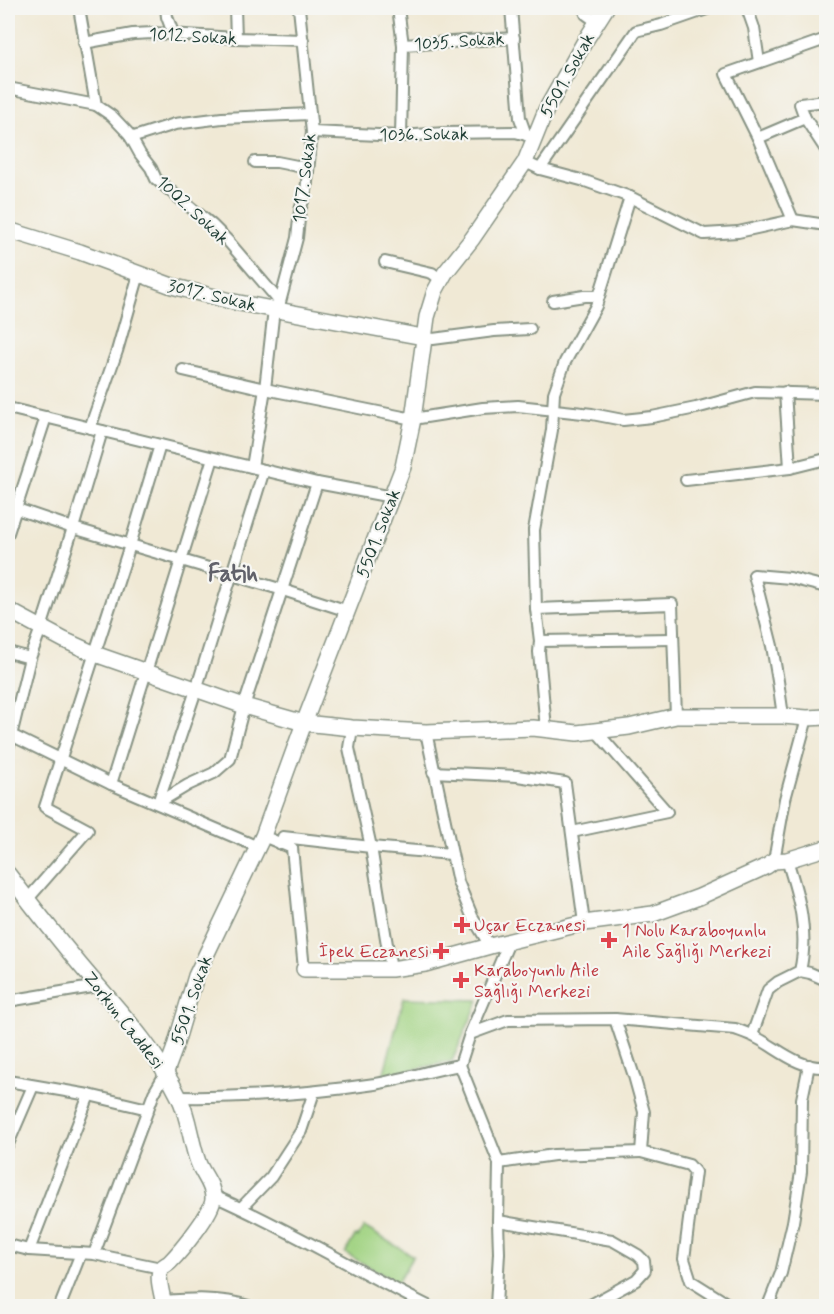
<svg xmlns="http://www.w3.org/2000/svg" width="834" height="1314" viewBox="0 0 834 1314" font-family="Mynerve,sans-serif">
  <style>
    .green { fill: #a1d382; stroke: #60885b; stroke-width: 1.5 }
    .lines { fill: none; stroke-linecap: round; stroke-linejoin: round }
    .street-casing { stroke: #889384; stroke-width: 14 }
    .secondary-casing { stroke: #889384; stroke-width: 18 }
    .street { stroke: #fff; stroke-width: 10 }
    .secondary { stroke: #fff; stroke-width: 15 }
    .health-dot { fill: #e0444e; stroke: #f6f6f2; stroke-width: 2 }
    .labels { text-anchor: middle; stroke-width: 4.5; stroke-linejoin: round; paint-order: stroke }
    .street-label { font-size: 18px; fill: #1f3d34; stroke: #f6f6f2 }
    .health-label { font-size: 18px; fill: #be3a42; stroke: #f6f6f2; text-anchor: start }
    .district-label { font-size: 24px; font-weight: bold; fill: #60616a; stroke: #f6f6f2 }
  </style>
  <rect width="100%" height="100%" fill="#f6f6f2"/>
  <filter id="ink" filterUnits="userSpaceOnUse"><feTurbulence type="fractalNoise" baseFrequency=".0167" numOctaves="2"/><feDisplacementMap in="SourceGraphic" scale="12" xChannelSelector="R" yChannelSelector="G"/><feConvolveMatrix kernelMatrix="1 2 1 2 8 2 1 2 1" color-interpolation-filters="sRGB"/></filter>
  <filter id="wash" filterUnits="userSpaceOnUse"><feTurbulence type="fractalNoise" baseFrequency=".008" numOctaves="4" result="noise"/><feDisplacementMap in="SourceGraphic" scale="24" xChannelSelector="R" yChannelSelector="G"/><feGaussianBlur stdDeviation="1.35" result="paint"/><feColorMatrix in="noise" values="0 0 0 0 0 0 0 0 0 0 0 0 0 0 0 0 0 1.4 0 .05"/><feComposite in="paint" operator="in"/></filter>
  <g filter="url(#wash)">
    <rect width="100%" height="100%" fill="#f0e9d5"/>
    <!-- green -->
    <g class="green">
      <path d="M404,998L479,1000L452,1061L383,1076Z"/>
      <path d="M364,1227L413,1256L397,1283L345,1253L355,1236L358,1237Z"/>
    </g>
  </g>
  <g filter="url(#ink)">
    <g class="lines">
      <!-- street casing -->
      <g class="street-casing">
        <g id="street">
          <path d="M79,8L96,105"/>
          <path d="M166,8L167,17L173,33"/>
          <path d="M235,8L236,38"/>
          <path d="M398,8L403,45L401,136"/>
          <path d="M511,8L520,118L526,135"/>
          <path d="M584,8L586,14L597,22"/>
          <path d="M747,8L754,28L759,62"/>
          <path d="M84,43L133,34L153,33L236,38L303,40"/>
          <path d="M403,45L514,38"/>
          <path d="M8,88L96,105L112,116L129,134L140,154L151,168L156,179L212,225L228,241L280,302"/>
          <path d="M826,101L800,104L805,118L826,150"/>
          <path d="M312,132L401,136L445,133L515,132L535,137"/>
          <path d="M131,138L175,124L222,118L310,114"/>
          <path d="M758,138L805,118"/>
          <path d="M255,162H277L307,168"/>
          <path d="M525,162L540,169L585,181L630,197L704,234L738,232L793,220L826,225"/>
          <path d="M540,169L636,31L661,25L710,8"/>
          <path d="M793,220L758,138L726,74L826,39"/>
          <path d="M385,262L432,273L441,280"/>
          <path d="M553,301L584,296H599"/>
          <path d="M279,306L297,238L300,210L306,192L312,132L299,8"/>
          <path d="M423,337L433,339L494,331L530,329"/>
          <path d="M183,370L265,389L413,419L483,408L518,406L592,414L623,420L652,417L696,408L755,392L826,394"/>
          <path d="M785,392L790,468L826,459"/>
          <path d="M8,408L317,483L392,497"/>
          <path d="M90,428L117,351L139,274"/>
          <path d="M252,467L265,389L274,309"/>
          <path d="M686,480L790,468"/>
          <path d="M8,506L73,528L283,590L348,611"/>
          <path d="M8,533L46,417"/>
          <path d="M536,609L672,604L676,716"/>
          <path d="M540,641L673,639"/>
          <path d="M8,652L30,658"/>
          <path d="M783,716L778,681L772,646L754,575L790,578L826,587"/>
          <path d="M352,728L349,748L371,847L451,854"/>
          <path d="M546,729L539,652L540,641L536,609L534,530L552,430L554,393L565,362L596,306L630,197"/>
          <path d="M426,732L458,882L472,916L490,946"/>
          <path d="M11,735L111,784L258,847"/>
          <path d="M8,748L30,658L41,628L73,528L102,431"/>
          <path d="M433,772L517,776L565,783L584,923"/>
          <path d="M111,784L213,458"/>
          <path d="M158,803L188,785L214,773L230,759L244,706L317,483"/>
          <path d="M158,803L196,690L264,470"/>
          <path d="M572,832L667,812L596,731"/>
          <path d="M263,836L292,848L304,969"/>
          <path d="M281,844L283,837L371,847L391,969"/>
          <path d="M774,861L785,799L807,718"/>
          <path d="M27,900L88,830L45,807L130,545L160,445"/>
          <path d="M509,942L470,1034L508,1020L615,1019L735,1029C741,1031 747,1033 753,1036C777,1047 797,1069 826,1067"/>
          <path d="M800,971L810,973L826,980"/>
          <path d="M8,1001L98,986"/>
          <path d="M615,1019L634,1076L644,1112L641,1152L689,1165L695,1172L684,1259L691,1281L726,1303L728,1306"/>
          <path d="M752,1035L768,990L778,982L800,971C809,932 799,897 787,860"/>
          <path d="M460,1065L499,1163L498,1221L499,1253L496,1306"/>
          <path d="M8,1081L89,1095L148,1109"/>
          <path d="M179,1097C246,1098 308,1094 375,1084C404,1079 431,1070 460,1065L470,1034"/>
          <path d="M8,1144L33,1086"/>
          <path d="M499,1163L554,1155L641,1152"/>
          <path d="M214,1196C287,1228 356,1270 428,1306"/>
          <path d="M241,1208L271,1177L301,1131L314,1092"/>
          <path d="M498,1221L612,1240L638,1255L644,1261L645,1270L636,1280L589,1306"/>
          <path d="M8,1245L29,1250L94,1254L161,1268"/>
          <path d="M29,1250L89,1095"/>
          <path d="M94,1254L154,1093L165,1074"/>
          <path d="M163,1301C191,1299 221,1297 248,1306"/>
          <path d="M60,1306L81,1253"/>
          <path d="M768,1306L781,1273L793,1222L801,1172L802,1099L809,1065"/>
        </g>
      </g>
      <!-- secondary casing -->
      <g class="secondary-casing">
        <g id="secondary">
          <path d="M8,230L80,252L172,286L234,302L423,337"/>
          <path d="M8,610L64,640L95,654L244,706L304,723L352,728L426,732L533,728L577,733L629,727L676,716H783L807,718L826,717"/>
          <path d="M8,874C37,912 67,951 99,987C129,1021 159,1056 179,1097C189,1117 190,1140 198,1162C202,1174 214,1185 213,1199C213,1212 180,1252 170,1262C167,1265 162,1266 160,1271C157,1279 163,1297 164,1306"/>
          <path d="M304,969H391L425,964L490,946L584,923L653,914L699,897L767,866L774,861L787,860L826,848"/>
          <path d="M165,1074L174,1050L196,976L263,836L304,723L403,467L413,419L427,317L435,291L445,273L472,239L525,162L546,110L585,41L606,8"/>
        </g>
      </g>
      <!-- street -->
      <use href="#street" class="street"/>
      <!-- secondary -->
      <use href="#secondary" class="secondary"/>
    </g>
  </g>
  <!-- markers -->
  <g class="health-dot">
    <path d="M459 916h6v6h6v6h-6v6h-6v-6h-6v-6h6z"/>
    <path d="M606 931h6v6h6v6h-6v6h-6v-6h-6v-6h6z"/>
    <path d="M438 942h6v6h6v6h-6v6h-6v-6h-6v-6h6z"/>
    <path d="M458 971h6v6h6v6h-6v6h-6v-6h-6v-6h6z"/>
  </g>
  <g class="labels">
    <!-- street labels -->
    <g class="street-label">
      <text transform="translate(193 36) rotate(3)" y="6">1012. Sokak</text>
      <text transform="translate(459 41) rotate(-4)" y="6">1035. Sokak</text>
      <text transform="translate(567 75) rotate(-61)" y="6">5501. Sokak</text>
      <text transform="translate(424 134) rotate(-1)" y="6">1036. Sokak</text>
      <text transform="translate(304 178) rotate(-83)" y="6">1017. Sokak</text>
      <text transform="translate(193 210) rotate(43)" y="6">1002. Sokak</text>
      <text transform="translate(212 295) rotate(13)" y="6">3017. Sokak</text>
      <text transform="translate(378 533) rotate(-69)" y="6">5501. Sokak</text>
      <text transform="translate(191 1000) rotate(-71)" y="6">5501. Sokak</text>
      <text transform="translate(124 1020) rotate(52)" y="6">Zorkun Caddesi</text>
    </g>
    <!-- health labels -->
    <g class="health-label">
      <text x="474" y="931">Uçar Eczanesi</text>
      <text x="622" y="936">1 Nolu Karaboyunlu<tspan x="622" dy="21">Aile Sağlığı Merkezi</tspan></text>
      <text x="429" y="957" text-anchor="end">İpek Eczanesi</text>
      <text x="474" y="976">Karaboyunlu Aile<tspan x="474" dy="21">Sağlığı Merkezi</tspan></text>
    </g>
    <!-- district labels -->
    <g class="district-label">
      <text x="233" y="581">Fatih</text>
    </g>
  </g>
  <!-- margin -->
  <rect width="834" height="1314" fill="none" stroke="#f6f6f2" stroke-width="30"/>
</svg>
